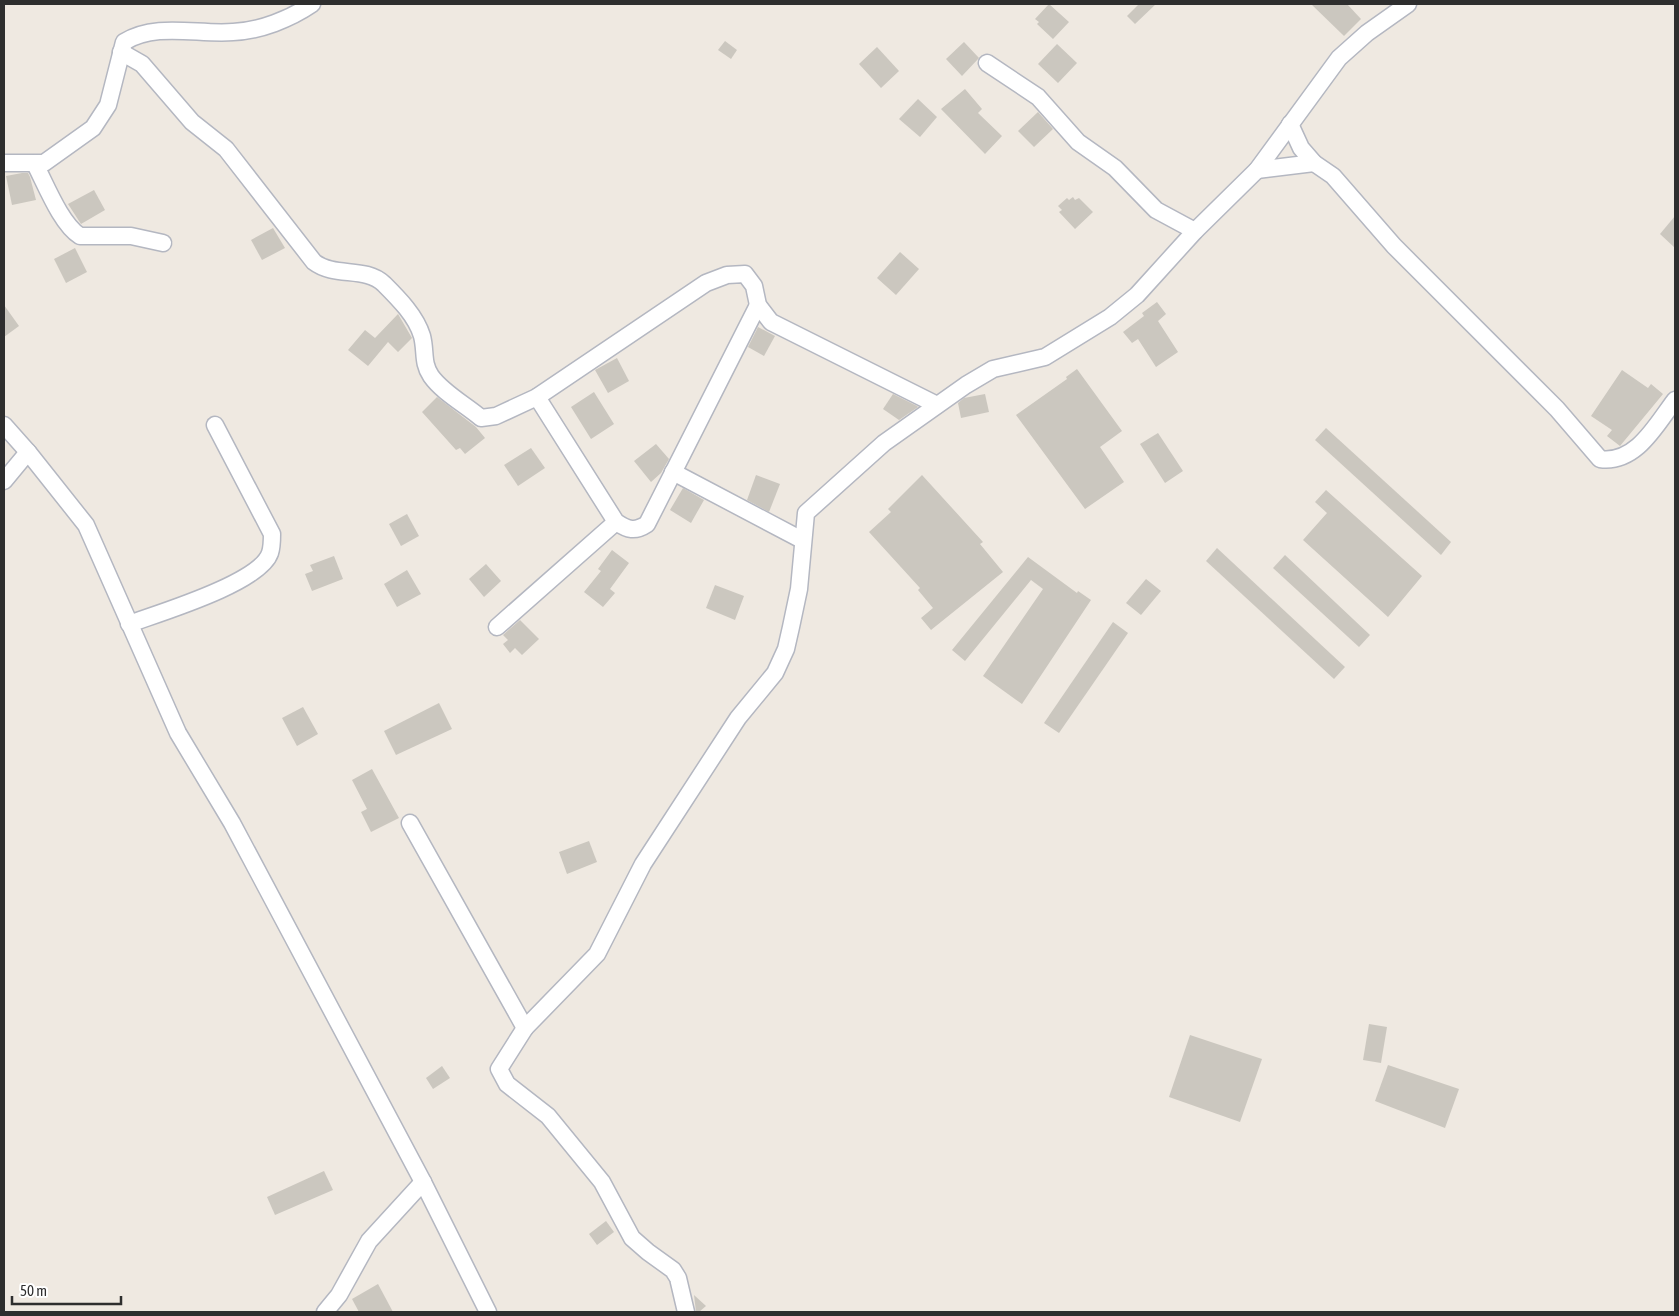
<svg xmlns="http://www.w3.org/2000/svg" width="1679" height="1316" viewBox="0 0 1679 1316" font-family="'Asap Condensed',sans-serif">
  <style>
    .building { fill: #cbc7bf }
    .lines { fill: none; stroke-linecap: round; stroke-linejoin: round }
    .minor-casing { stroke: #b4b7c1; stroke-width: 19 }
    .minor { stroke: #fff; stroke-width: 16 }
  </style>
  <rect width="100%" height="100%" fill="#efe9e1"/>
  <!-- building -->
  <g class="building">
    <path d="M1049,4L1069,22L1053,39L1037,24L1039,22L1035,19Z"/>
    <path d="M1139,4H1156L1135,24L1127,16Z"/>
    <path d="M1311,4H1347L1361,19L1344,36Z"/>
    <path d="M725,41L737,50L731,59L718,50Z"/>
    <path d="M964,42L979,58L962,76L946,59Z"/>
    <path d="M1057,44L1077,63L1058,83L1038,64Z"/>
    <path d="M877,47L899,71L881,88L859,64Z"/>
    <path d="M965,89L982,109L978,113L1002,136L985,154L941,109Z"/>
    <path d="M918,99L937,117L920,137L899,119Z"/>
    <path d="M1038,112L1053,129L1034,147L1018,131Z"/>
    <path d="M22,173H28L30,177L36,200L12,205L6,176Z"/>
    <path d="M94,190L105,210L81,224L68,204Z"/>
    <path d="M1073,197L1075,200L1079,198L1093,212L1075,229L1059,212L1062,210L1058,206L1067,198L1069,200Z"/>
    <path d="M1675,216V248L1660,234Z"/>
    <path d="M273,228L285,248L262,260L251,240Z"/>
    <path d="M75,248L87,272L66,283L54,259Z"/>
    <path d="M900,252L919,269L896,295L877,278Z"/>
    <path d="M1157,302L1166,314L1158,321L1178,352L1156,367L1138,339L1132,343L1123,332L1144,316L1142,313Z"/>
    <path d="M4,305L19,326L4,337Z"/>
    <path d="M398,314L412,338L398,352L388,342L368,366L348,350L365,330L375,338Z"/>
    <path d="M758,327L775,336L764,356L748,347Z"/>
    <path d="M617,358L629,381L608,393L595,370Z"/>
    <path d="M1077,369L1122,431L1100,447L1124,482L1085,509L1016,415L1067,379L1066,377Z"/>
    <path d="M1622,370L1648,388L1651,384L1663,394L1620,446L1607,436L1612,430L1591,416Z"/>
    <path d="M594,392L614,424L591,439L571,407Z"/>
    <path d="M893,394L917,406L918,407L899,420L883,409Z"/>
    <path d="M985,394L989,412L961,418L958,403L964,398Z"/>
    <path d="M437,397L476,427L485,438L465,454L460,448L456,450L422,412Z"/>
    <path d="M1326,428L1451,542L1441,555L1315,440Z"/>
    <path d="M1158,433L1183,471L1165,483L1140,444Z"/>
    <path d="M656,444L669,459L661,473L651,482L634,461Z"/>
    <path d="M531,448L545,468L518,486L504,465Z"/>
    <path d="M756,475L780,484L769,512L747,500Z"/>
    <path d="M922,475L983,542L980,544L1003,572L931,630L921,618L933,608L918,590L920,588L869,532L891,512L888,509Z"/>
    <path d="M683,488L704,500L691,523L670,510Z"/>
    <path d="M1326,490L1422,576L1388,617L1303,540L1327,513L1315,502Z"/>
    <path d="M407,514L419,536L401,546L389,524Z"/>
    <path d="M1217,548L1345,667L1334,679L1206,561Z"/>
    <path d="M612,550L629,563L610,589L615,593L603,607L584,592L601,571L598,569Z"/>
    <path d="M1285,555L1370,635L1359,647L1273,568Z"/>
    <path d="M334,556L343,579L312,591L305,574L313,571L310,565Z"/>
    <path d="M1028,557L1077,593L1078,591L1091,600L1022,704L983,676L1043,589L1031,580L965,661L952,650Z"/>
    <path d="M486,564L501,581L484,597L469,579Z"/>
    <path d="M407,570L421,594L397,607L384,584Z"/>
    <path d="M1146,579L1161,591L1141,615L1126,603Z"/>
    <path d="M715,585L744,596L735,620L706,608Z"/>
    <path d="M520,620L539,639L522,655L515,648L510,653L503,644L508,640L503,635Z"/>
    <path d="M1113,622L1128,633L1059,733L1044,723Z"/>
    <path d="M439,703L452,729L396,755L384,731Z"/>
    <path d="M303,707L318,734L297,746L282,718Z"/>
    <path d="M372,769L399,818L371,832L361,812L367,809L352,780Z"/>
    <path d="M589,841L597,862L567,874L559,852Z"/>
    <path d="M1369,1024L1387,1027L1381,1063L1363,1060Z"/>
    <path d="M1190,1035L1262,1059L1240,1122L1169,1097Z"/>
    <path d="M1388,1065L1459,1089L1445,1128L1375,1101Z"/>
    <path d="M442,1066L450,1078L433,1089L426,1078Z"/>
    <path d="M324,1171L333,1190L275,1215L267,1197Z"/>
    <path d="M606,1221L614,1232L597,1245L589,1234Z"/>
    <path d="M378,1284L393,1312H359L352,1299Z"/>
    <path d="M694,1295L706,1306L699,1312H696Z"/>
  </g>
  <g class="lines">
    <!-- minor casing -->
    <g class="minor-casing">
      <g id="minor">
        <path d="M121,52L142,64L192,122L226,149L314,262C335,278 365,266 384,284C399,299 416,316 422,336C426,351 422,363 431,376C443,393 466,405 481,418L496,416L537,397L706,283L727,275L745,274L754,286L758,305L771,322L937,405"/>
        <path d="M987,63L1038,97L1078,142L1115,168L1156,210L1195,231"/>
        <path d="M1290,124L1301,148L1314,163L1333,176L1394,246L1557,409L1600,459C1636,464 1656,425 1675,400"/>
        <path d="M4,163H44L93,128L108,105L124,42C156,22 198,35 233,32C260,31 290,19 312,4"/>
        <path d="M35,164C46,185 61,224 80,236H131L163,243"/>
        <path d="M1257,170L1314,163"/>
        <path d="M537,397L616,522C628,530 635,532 647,524L758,305"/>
        <path d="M4,425L28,452L86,525L178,733L232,823L423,1182L488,1312"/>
        <path d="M673,472L802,540"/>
        <path d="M4,481L28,452"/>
        <path d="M129,624C159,613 260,583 270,553C272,547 272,539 272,534L215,425"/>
        <path d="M497,627L616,522"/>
        <path d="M410,823L525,1028"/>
        <path d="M325,1312L339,1295L369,1241L423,1182"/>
        <path d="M686,1312L678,1278L673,1270L648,1252L632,1238L602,1182L548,1116L507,1084L499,1069L525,1028L597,954L643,864L738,718L775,673L786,649L791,627L799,589L806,513L884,443L966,385L993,369L1045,357L1110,317L1137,295L1195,231L1257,170L1339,58L1367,33L1408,4"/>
      </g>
    </g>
    <!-- minor -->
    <use href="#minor" class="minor"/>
  </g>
  <!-- border -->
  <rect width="1679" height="1316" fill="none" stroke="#2e2e2e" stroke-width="10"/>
  <!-- scale -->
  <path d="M12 1296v8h109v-8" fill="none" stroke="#2e2e2e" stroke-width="2.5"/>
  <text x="20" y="1296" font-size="15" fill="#2e2e2e" stroke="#ffffff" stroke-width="4" paint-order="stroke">50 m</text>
</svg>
